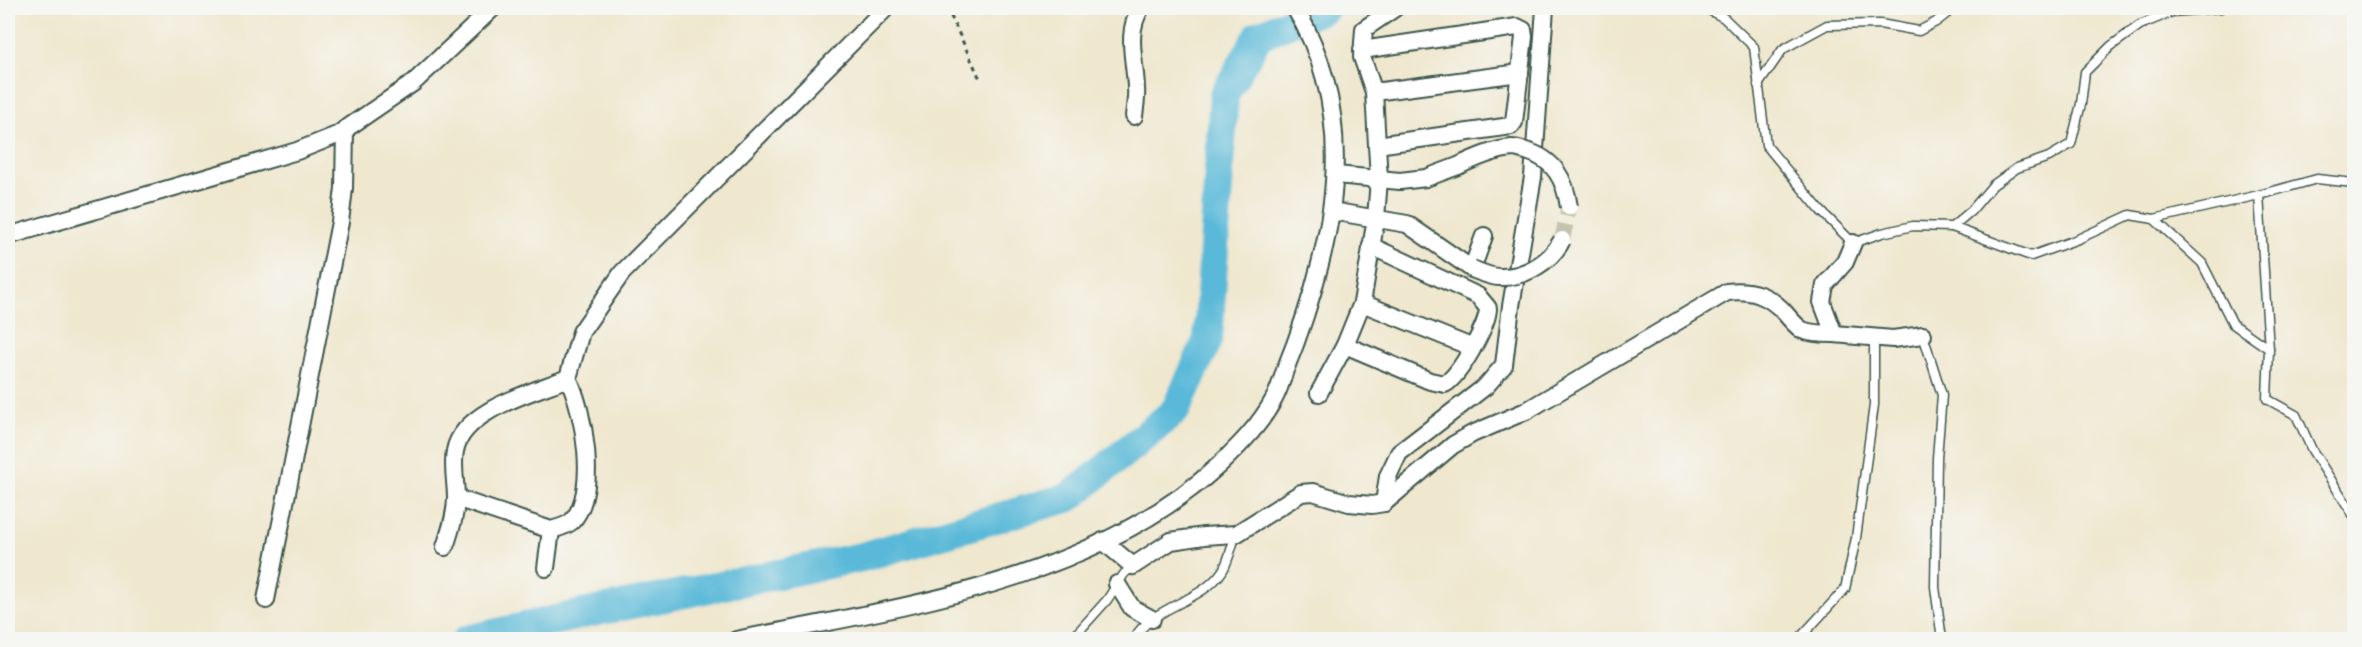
<svg xmlns="http://www.w3.org/2000/svg" width="2362" height="647" viewBox="0 0 2362 647" font-family="'IM FELL Double Pica',serif">
  <style>
    .lines { fill: none; stroke-linecap: round; stroke-linejoin: round }
    .river { stroke: #5ab9d8; stroke-width: 30 }
    .street-tunnel { stroke: #c5c5af; stroke-width: 16; stroke-dasharray: 16 8; stroke-linecap: butt }
    .lane-casing { stroke: #3e564b; stroke-width: 11 }
    .street-casing { stroke: #3e564b; stroke-width: 20 }
    .path { stroke: #3e564b; stroke-width: 3; stroke-dasharray: 4.5 4.5; stroke-linecap: butt }
    .lane { stroke: #fff; stroke-width: 8 }
    .street { stroke: #fff; stroke-width: 16 }
    .street-bridge-casing { stroke: #3e564b; stroke-width: 20; stroke-linecap: butt }
    .street-bridge { stroke: #fff; stroke-width: 16 }
  </style>
  <rect width="100%" height="100%" fill="#f6f6f2"/>
  <filter id="ink" filterUnits="userSpaceOnUse"><feTurbulence type="fractalNoise" baseFrequency=".0167" numOctaves="2"/><feDisplacementMap in="SourceGraphic" scale="12" xChannelSelector="R" yChannelSelector="G"/><feConvolveMatrix kernelMatrix="1 2 1 2 8 2 1 2 1" color-interpolation-filters="sRGB"/></filter>
  <filter id="wash" filterUnits="userSpaceOnUse"><feTurbulence type="fractalNoise" baseFrequency=".008" numOctaves="4" result="noise"/><feDisplacementMap in="SourceGraphic" scale="24" xChannelSelector="R" yChannelSelector="G"/><feGaussianBlur stdDeviation="1.35" result="paint"/><feColorMatrix in="noise" values="0 0 0 0 0 0 0 0 0 0 0 0 0 0 0 0 0 1.4 0 .05"/><feComposite in="paint" operator="in"/></filter>
  <g filter="url(#wash)">
    <rect width="100%" height="100%" fill="#efe7ce"/>
    <g class="lines">
      <!-- river -->
      <path class="river" d="M467,640L587,613L862,557L1070,497L1175,411L1208,340L1224,95L1259,35L1325,8"/>
    </g>
  </g>
  <g filter="url(#ink)">
    <g class="lines">
      <!-- street-tunnel -->
      <path class="street-tunnel" d="M1562,240L1569,207"/>
      <!-- lane casing -->
      <g class="lane-casing">
        <g id="lane">
          <path d="M1705,8L1724,18L1754,47L1766,145L1820,210L1853,243L1882,233L1913,226L1952,227L1971,211L1993,185L2017,168L2049,157L2071,144L2081,104L2085,72L2111,46L2140,25L2172,12L2221,8"/>
          <path d="M1758,85L1783,49L1827,25L1880,24L1919,31L1936,22L1954,8"/>
          <path d="M2154,219L2259,195"/>
          <path d="M1952,227L2031,256L2078,239L2130,215L2154,219L2202,263L2233,324L2269,349L2259,195L2317,179L2354,183"/>
          <path d="M1923,335L1942,395L1937,458L1935,587L1942,640"/>
          <path d="M2269,349L2267,399L2296,415L2312,450L2354,516"/>
          <path d="M1071,640L1107,600L1124,574L1133,566"/>
          <path d="M1133,640C1152,605 1202,603 1223,570C1229,560 1232,545 1236,534"/>
          <path d="M1798,640L1845,589L1856,538L1874,405V338"/>
        </g>
      </g>
      <!-- street casing -->
      <g class="street-casing">
        <g id="street">
          <path d="M1362,50L1517,27L1523,30L1524,37L1514,122L1511,126L1377,145"/>
          <path d="M1374,92L1520,73"/>
          <path d="M1134,116C1135,107 1137,97 1136,87C1135,60 1125,32 1141,8"/>
          <path d="M1336,175L1400,181L1426,178L1458,166"/>
          <path d="M1331,211L1407,224L1472,269L1484,236"/>
          <path d="M8,236L297,151L337,135L413,83L493,8"/>
          <path d="M1362,303L1471,347"/>
          <path d="M1834,334L1893,339L1923,335"/>
          <path d="M1345,345L1430,381L1445,384C1460,375 1488,325 1488,308L1478,296L1371,246"/>
          <path d="M1319,393L1345,345L1362,303L1376,218L1379,179L1377,145L1374,92L1362,57L1364,29L1395,8"/>
          <path d="M456,498L551,530C558,528 567,526 572,521C599,493 584,410 568,378L581,332L622,273L886,8"/>
          <path d="M1384,503L1388,476L1399,453L1486,386L1504,365L1511,306L1533,177L1545,8"/>
          <path d="M1103,541L1133,566L1171,541L1204,536L1236,534L1301,493L1313,492L1349,503L1372,505L1384,503L1453,445L1472,434L1526,411L1727,292C1751,289 1769,295 1785,313C1790,319 1796,326 1802,330C1812,334 1824,334 1834,334L1822,302L1825,285L1845,262L1853,243"/>
          <path d="M445,547C450,531 456,515 456,498C456,482 452,466 455,451C462,410 534,392 568,378"/>
          <path d="M546,568L551,530"/>
          <path d="M1117,584L1132,608L1152,619"/>
          <path d="M266,600L340,222L344,188L345,129"/>
          <path d="M736,640C897,608 1094,581 1219,465C1240,445 1260,425 1274,399C1279,390 1282,380 1285,370C1299,336 1311,300 1320,264C1343,177 1342,87 1295,8"/>
        </g>
      </g>
      <!-- path -->
      <path class="path" d="M947,8L981,81"/>
      <!-- lane -->
      <use href="#lane" class="lane"/>
      <!-- street -->
      <use href="#street" class="street"/>
      <!-- street-bridge casing -->
      <g class="street-bridge-casing">
        <g id="street-bridge">
          <path d="M1458,166C1475,158 1493,150 1512,148C1517,148 1521,150 1526,151C1554,159 1565,179 1569,207"/>
          <path d="M1472,269C1480,272 1491,277 1499,277C1524,278 1551,262 1562,240"/>
        </g>
      </g>
      <!-- street-bridge -->
      <use href="#street-bridge" class="street-bridge"/>
    </g>
  </g>
  <!-- margin -->
  <rect width="2362" height="647" fill="none" stroke="#f6f6f2" stroke-width="30"/>
</svg>
